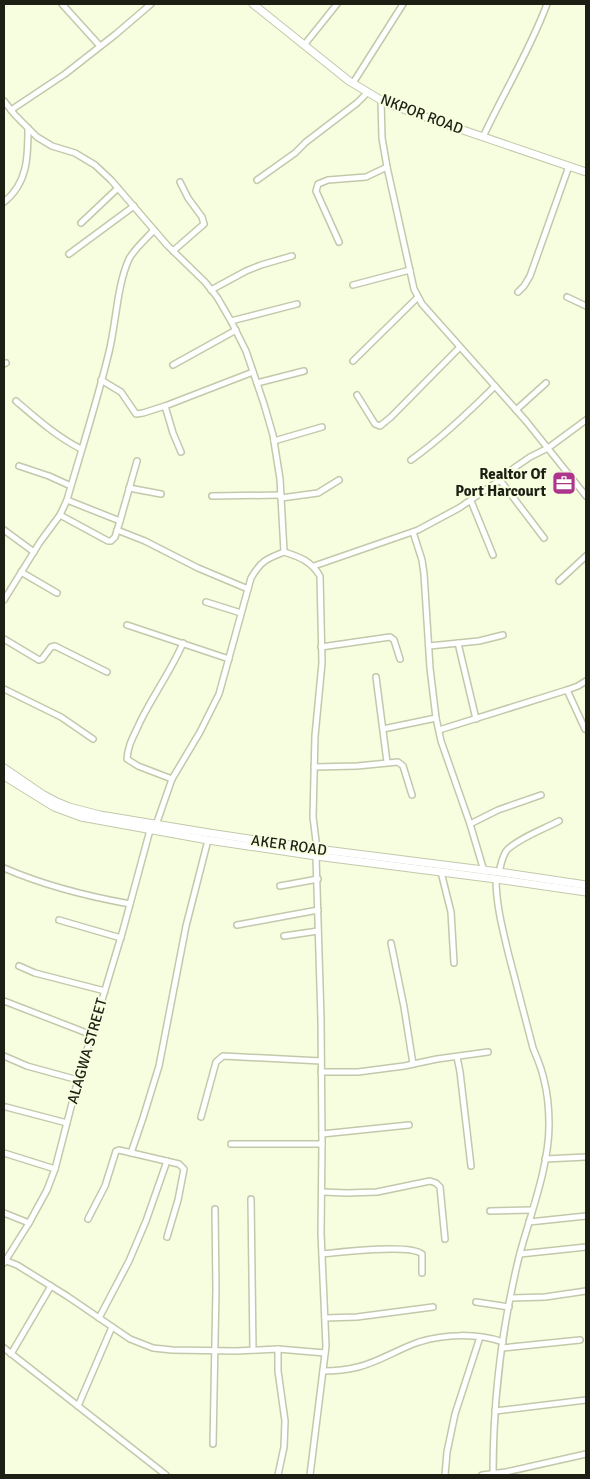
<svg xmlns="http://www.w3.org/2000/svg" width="590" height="1479" viewBox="0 0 590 1479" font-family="Signika,sans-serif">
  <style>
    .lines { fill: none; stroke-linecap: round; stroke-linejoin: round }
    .street-casing { stroke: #c2c9ab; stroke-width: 8 }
    .secondary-casing { stroke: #c2c9ab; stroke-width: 9 }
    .street { stroke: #fff; stroke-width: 5 }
    .secondary { stroke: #fff; stroke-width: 7 }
    .labels { text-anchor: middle; stroke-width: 4; stroke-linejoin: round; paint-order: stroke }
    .street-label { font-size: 15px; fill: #1d1f14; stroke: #f7fedf }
    .poi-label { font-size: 15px; font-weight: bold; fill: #1d1f14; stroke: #f7fedf; text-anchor: end }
  </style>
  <rect width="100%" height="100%" fill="#f7fedf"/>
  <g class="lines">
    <!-- street casing -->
    <g class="street-casing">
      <g id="street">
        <path d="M62,4L100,46"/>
        <path d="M305,44L337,4"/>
        <path d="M353,83L403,4"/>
        <path d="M381,100L382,138L387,167L414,289L422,304L526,421L586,496"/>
        <path d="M4,101L15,115L37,137L52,146L75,153L95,165L111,180L167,245L205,282L217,297L231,321L246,351L264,404L273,435L280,479L284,552"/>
        <path d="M11,110L65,74L116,34L151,4"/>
        <path d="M483,137C504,92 530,50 547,4"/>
        <path d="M257,180L295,153L306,142L357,103L368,92"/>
        <path d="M4,202C28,183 28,156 28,128"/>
        <path d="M81,223L118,188"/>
        <path d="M339,242L316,191L318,184L328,180L366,177L387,167"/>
        <path d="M173,251L204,224L202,217L188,198L180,182"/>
        <path d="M69,254L134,206"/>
        <path d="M353,285L410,270"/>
        <path d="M211,290L246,271L261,265L292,256"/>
        <path d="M518,292L524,286L530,276L569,166"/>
        <path d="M567,297L586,306"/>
        <path d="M231,321L297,304"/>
        <path d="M353,361L418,297"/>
        <path d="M4,364L6,363"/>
        <path d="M173,365L236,330"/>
        <path d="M101,380L121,392L136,414L143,413L165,406L253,372"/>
        <path d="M257,383L304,371"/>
        <path d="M357,395L375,424L380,426L391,417L460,347"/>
        <path d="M16,401C37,419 56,436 81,449"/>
        <path d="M165,406L173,433L181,452"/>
        <path d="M516,410L546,383"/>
        <path d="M274,441L322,427"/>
        <path d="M411,460C442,438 468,413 495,386"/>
        <path d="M19,466L49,476L71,486"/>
        <path d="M500,480L544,538"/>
        <path d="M129,488L161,494"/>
        <path d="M212,496L281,495"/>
        <path d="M281,498L318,493L339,480"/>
        <path d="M471,501L493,555"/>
        <path d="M60,515L108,541H111L115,537L120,521L67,500"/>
        <path d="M120,521L137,461"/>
        <path d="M4,530L34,552"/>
        <path d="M117,530L145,541L198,568L248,589"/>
        <path d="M413,532L422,560L424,574L430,668L436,718L441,741L470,824L484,871"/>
        <path d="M314,566L418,530L459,508L500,480L514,468L530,457L548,448L586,420"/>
        <path d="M21,572L57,593"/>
        <path d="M559,581L586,556"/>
        <path d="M4,600L40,542L60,515L67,500C81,451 97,402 109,352C116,324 117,285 129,259C135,248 146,239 154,230"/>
        <path d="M206,602L241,613"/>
        <path d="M127,625L229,659"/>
        <path d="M4,639L39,660L42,659L51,647L55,646L107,672"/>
        <path d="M458,643L476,719"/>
        <path d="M429,646L479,641L503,635"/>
        <path d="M321,647L390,637L394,640L400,659"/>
        <path d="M376,677L387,762"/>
        <path d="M4,689L61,717L93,739"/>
        <path d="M567,690L585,729"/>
        <path d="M383,729L436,718"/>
        <path d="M439,730L567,690L578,686L586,681"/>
        <path d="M314,767L357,766L398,762L403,766L412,795"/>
        <path d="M172,779L138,766L127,759C128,744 134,736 140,722C153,695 171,671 183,643"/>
        <path d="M470,824L498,810L541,795"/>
        <path d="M156,825L172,779L200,732L219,694L251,578C261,561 266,559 284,552C300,557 311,561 320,576L322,663L315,736L313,817L317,849"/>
        <path d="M4,868C45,886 86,896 130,904"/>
        <path d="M441,872L451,912L454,963"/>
        <path d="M499,872C501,865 502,856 507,850C519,838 544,829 559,821"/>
        <path d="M280,886L318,879"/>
        <path d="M59,920L121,938"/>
        <path d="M237,925L318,910"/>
        <path d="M284,936L318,931"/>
        <path d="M391,943L404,1007L413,1064"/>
        <path d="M19,966L35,973L105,991"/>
        <path d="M4,1001L92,1035"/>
        <path d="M4,1056L27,1066L78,1080"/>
        <path d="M457,1057L460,1072L471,1166"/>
        <path d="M321,1072H358L404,1066L437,1059L488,1052"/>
        <path d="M6,1107L67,1123"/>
        <path d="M201,1117L216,1062L223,1056L321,1061"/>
        <path d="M322,1134L409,1125"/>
        <path d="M231,1144H322"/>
        <path d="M4,1153L55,1169"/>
        <path d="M131,1153L143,1118L159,1066L186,926L208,840"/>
        <path d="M545,1159L586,1157"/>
        <path d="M322,1192L347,1193L377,1192L430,1181L436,1183L440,1187L445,1239"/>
        <path d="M251,1199L253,1350"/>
        <path d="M490,1211L532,1210"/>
        <path d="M4,1213L29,1223"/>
        <path d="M88,1219L105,1186L116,1151L119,1150L179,1164L184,1169L178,1200L167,1237"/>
        <path d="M529,1222L586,1216"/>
        <path d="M322,1254C339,1252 411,1244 422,1254V1273"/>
        <path d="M520,1254L586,1247"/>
        <path d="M4,1260L17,1265L67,1296L130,1339L153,1348L172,1350L236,1351L278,1349L325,1353"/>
        <path d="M4,1263L29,1223L47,1190L55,1169L78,1080L123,930L150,830"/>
        <path d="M511,1298L545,1297L586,1291"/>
        <path d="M476,1302L509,1307"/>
        <path d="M99,1318L129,1261L146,1221L167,1161"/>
        <path d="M325,1318L357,1317L433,1307"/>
        <path d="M4,1348L166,1475"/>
        <path d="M502,1348L580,1340"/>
        <path d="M11,1354L51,1286"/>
        <path d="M323,1371C335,1371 346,1370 358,1367C379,1362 398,1349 419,1342C445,1334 477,1333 503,1342"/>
        <path d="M78,1406L112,1327"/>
        <path d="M495,1411L586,1400"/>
        <path d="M213,1444L216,1289L215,1209"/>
        <path d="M493,1474C493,1400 502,1325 520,1253C531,1213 549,1166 549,1125C549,1109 548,1095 544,1080C542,1069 537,1058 533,1048C525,1017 517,987 509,956C503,931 496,905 496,879"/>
        <path d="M278,1475L284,1447L285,1421L278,1371V1349"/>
        <path d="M310,1475L326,1346L321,1233L322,1144L321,1019L316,856"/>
        <path d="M445,1475L447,1452L455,1414L480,1337"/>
        <path d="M482,1475L506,1472L586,1454"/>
      </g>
    </g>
    <!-- secondary casing -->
    <g class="secondary-casing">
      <g id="secondary">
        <path d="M253,4L349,81L386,103L454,127L586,172"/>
        <path d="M4,768L42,794L57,802L69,807L100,815L209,833L317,849L499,872L586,885"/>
        <path d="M4,776L54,807L81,817L208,840L316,856L496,879L586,892"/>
      </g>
    </g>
    <!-- street -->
    <use href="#street" class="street"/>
    <!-- secondary -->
    <use href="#secondary" class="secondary"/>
  </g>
  <!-- icons -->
  <defs>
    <g id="office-square" transform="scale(1.25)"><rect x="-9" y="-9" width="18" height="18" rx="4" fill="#ad358b" stroke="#f7fedf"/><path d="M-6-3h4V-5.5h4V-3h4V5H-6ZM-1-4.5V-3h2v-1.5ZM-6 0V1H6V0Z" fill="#fff"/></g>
  </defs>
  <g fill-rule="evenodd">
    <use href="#office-square" x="564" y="483"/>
  </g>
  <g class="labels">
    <!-- street labels -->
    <g class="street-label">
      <text transform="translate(422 114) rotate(21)" y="5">NKPOR ROAD</text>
      <text transform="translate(289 845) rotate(8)" y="5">AKER ROAD</text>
      <text transform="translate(87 1051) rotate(-74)" y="5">ALAGWA STREET</text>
    </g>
    <!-- poi labels -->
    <g class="poi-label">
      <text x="546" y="479">Realtor Of<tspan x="546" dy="17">Port Harcourt</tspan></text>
    </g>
  </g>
  <!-- border -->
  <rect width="590" height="1479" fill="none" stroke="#1d1f14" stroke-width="10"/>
</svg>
